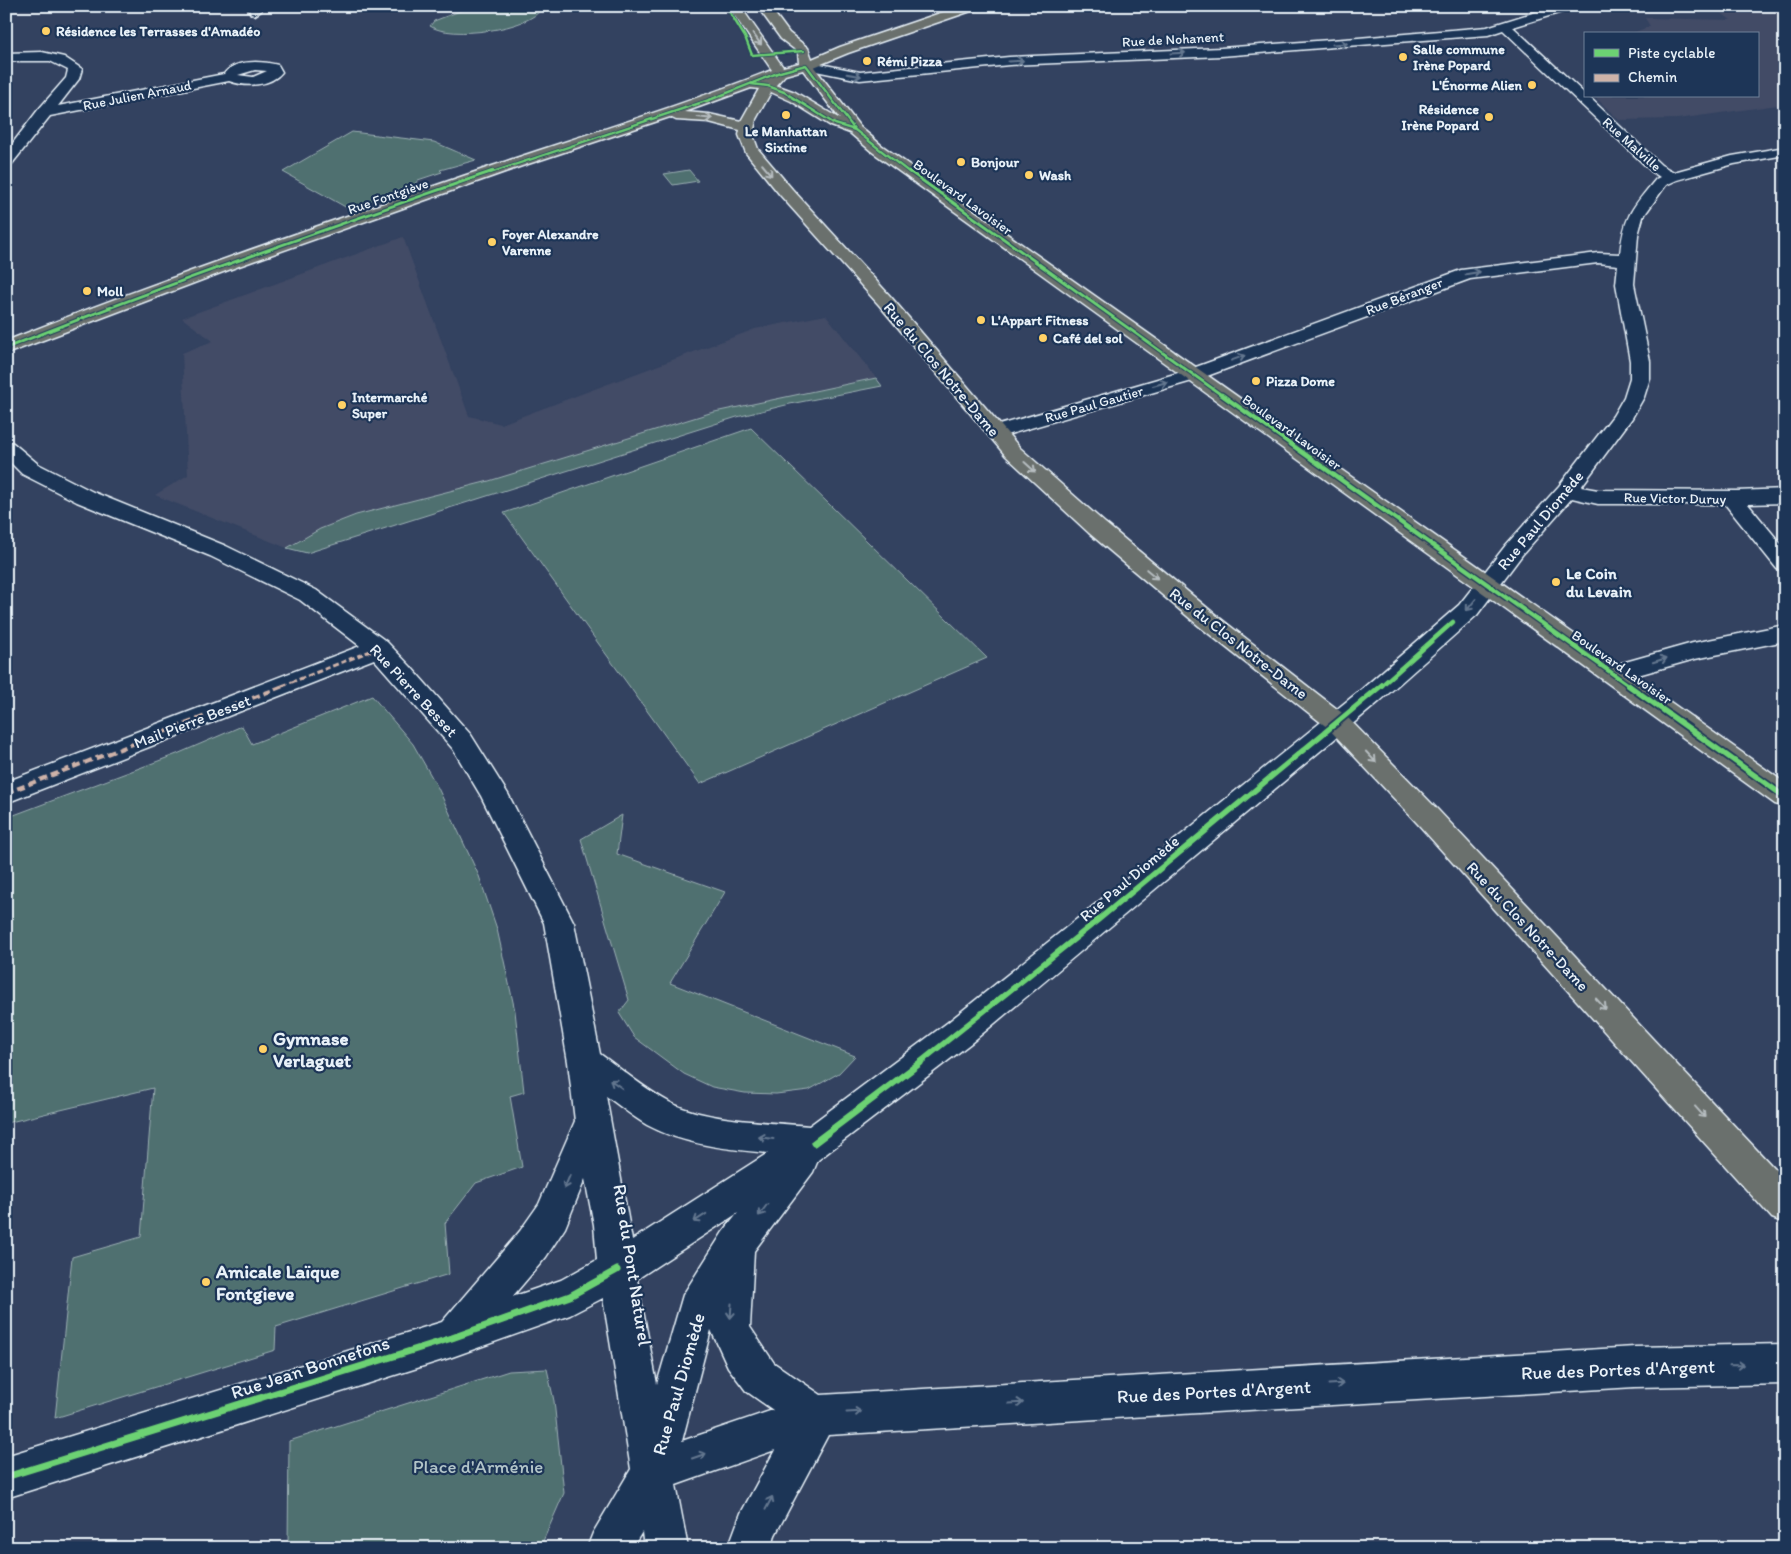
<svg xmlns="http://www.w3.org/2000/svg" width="1791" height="1554" viewBox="0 0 1791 1554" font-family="Itim,sans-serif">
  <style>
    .built { fill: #424b66 }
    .green { fill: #4f6f6f; stroke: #9cb0b4 }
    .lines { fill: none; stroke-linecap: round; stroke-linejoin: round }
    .minor-casing { stroke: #e8f1f8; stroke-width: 3 }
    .major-casing { stroke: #e8f1f8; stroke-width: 3 }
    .minor { fill: #1d3557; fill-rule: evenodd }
    .major { fill: #6a706d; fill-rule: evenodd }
    .quiet-far1 { stroke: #ceb3a9; stroke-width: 3; stroke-dasharray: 6 3; stroke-linecap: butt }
    .quiet { stroke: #ceb3a9; stroke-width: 4; stroke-dasharray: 8 4; stroke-linecap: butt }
    .cycleway-far4-casing { stroke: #1d3557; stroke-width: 4 }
    .cycleway-far3-casing { stroke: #1d3557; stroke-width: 5 }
    .cycleway-far2-casing { stroke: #1d3557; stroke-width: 7 }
    .cycleway-far1-casing { stroke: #1d3557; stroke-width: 9 }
    .cycleway-casing { stroke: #1d3557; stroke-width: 10 }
    .cycleway-far4 { stroke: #6cd273; stroke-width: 2.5 }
    .cycleway-far3 { stroke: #6cd273; stroke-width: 3 }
    .cycleway-far2 { stroke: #6cd273; stroke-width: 4.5 }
    .cycleway-far1 { stroke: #6cd273; stroke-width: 5.5 }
    .cycleway { stroke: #6cd273; stroke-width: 7 }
    .oneway { stroke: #b6bdc0 }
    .oneway2 { stroke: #64778f }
    .poi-dot { fill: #ffd166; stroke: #1d3557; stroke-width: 2 }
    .labels { text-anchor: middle; stroke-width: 4.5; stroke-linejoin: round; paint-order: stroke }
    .far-poi-label { font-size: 14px; font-weight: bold; fill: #e8f1f8; stroke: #1d3557; text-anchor: start }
    .far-street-label { font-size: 14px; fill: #e8f1f8; stroke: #1d3557 }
    .street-label { font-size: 16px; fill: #e8f1f8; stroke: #1d3557 }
    .poi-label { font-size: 16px; font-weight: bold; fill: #e8f1f8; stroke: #1d3557; text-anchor: start }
    .near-poi-label { font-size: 19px; font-weight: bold; fill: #e8f1f8; stroke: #1d3557; text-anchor: start }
    .near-street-label { font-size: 19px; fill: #e8f1f8; stroke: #1d3557 }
    .near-park-label { font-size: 19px; fill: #b2c4c8; stroke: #1d3557 }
  </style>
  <rect width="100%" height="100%" fill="#334260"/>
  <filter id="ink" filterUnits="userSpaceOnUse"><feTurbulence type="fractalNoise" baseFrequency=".02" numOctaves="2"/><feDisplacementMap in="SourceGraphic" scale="10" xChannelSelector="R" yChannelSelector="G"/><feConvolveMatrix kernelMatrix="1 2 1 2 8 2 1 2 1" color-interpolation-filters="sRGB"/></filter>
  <g filter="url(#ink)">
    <!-- built -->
    <g class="built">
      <path d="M1712,6H1785V102L1778,105L1677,119L1619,120L1594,96H1757V34H1631L1650,26L1645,18L1731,20Z"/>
      <path d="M403,237L469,416L501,424L755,329L826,315L876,378L710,413L489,481L356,515L320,529L287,548L155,495L188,475L182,353L213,341L182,318Z"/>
    </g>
    <!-- green -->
    <g class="green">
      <path d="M473,6H541L542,8C530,30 450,40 430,26L434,21Z"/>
      <path d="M352,132L434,142L476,160L440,170L442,172L418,180L414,185L349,209L283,172Z"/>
      <path d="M689,170L698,181L673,185L664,174Z"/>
      <path d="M876,378L882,386L790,404L737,417L307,553L287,548L320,529L356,515L489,481L710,413Z"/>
      <path d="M751,428L987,658L700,784L504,513Z"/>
      <path d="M372,696L413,744L438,788L479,876L497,929L515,1011L524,1092L510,1096L522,1167L476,1183L445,1223L449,1274L276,1327L275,1350L55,1418L72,1257L141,1237L153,1088L6,1123V818L177,754L242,726L252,744Z"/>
      <path d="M622,815L617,854L725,892L670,983L855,1056L839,1073L809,1090L776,1094L745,1093L712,1087L684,1074L634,1037L619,1013L629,1000L581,839Z"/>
      <path d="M547,1369L554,1401L564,1493L540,1548H288L289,1441L509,1371Z"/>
    </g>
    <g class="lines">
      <!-- minor casing -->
      <g class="minor-casing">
        <g id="minor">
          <path d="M247,6H259L261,11L255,15L251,14Z"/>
          <path d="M1555,6H1574L1572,9L1513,27L1585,94V96H1588L1661,165L1674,172L1732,156L1785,147V155L1734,164L1677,180L1666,185L1643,217L1638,235L1634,284L1650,361V378L1644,397L1632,418L1581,487L1598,490L1737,491L1785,489V503L1748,504L1785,549V571L1777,569L1725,504H1598L1572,498L1522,555L1477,615L1380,701L971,1043L818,1160L813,1172L754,1251L750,1327L774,1363L821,1395L1635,1347L1785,1344V1384L1635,1387L828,1435L775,1535L772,1548H728L741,1513L775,1450L676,1485L688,1548H644L642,1532L632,1548H587L593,1533L631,1469L603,1298L570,1315L452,1357L6,1498V1456L442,1322L520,1231L539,1204L575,1121L568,1062L544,923L481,796L453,749L374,659L6,803V782L360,646L300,600L210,556L77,502L22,474L6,458V441L13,443L38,464L93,492L226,546L316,590L387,642L411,667L471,735L508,794L574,923L600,1054C621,1069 650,1093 673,1104C709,1121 768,1122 809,1126L947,1023L1087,911L1362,689L1459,605L1506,545L1559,486L1613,416L1624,397L1630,378V361L1616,284L1618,265L1598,263L1470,279L1199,379L996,438L989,436L986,432L989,428L1185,371L1461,270L1598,253L1620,254C1624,216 1632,208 1656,179L1660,177L1651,171L1503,30L1488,35L1221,56L1009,65L860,80L806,69L799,65L806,61L860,72L1009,57L1221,48L1358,38L1487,27ZM606,1096C619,1105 633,1117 647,1125C684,1145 727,1149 768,1153L632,1240ZM585,1179L594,1225L597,1260L561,1280L512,1297L546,1257L565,1228ZM738,1213L723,1232L683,1295L657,1384L637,1279ZM711,1330L728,1367L746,1391L773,1410L682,1441Z"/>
          <path d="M42,52L64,57L82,69L79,79L58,106L224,74C234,59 262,61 278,65L282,72C270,87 246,87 229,81L50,116L11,165L6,166V152L38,110L66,78L68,70L50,61H6V53ZM255,70L267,71L253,77L238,75Z"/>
          <path d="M1785,625V641L1695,659L1613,682L1604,680L1600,674L1604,668L1693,643Z"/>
        </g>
      </g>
      <!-- major casing -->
      <g class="major-casing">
        <path id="major" d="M728,6H740L783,67L799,63L798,52L781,39L757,6H769L789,33L808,48L812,59L840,47L961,6H979L977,9L848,53L814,67L860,127L881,145L1785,783V807L1775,804L871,151L850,133L831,126L791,101L771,92L756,119L753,135L758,149L792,189L891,297L1020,448L1105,523L1217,616L1346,716L1438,810L1785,1180V1223L1772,1218L1418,824L1328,728L1199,626L1089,533L1006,456L879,305L780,195L746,153L739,135L740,130L709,122L676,120L670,117L522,166L239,266L6,354V341C172,275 341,218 510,160C597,131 686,104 772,70ZM803,70L840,119L795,92L776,85L785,75ZM751,88L759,89L741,121L709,114L685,112Z"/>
      </g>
      <!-- minor -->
      <use href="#minor" class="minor"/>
      <!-- major -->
      <use href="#major" class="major"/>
      <!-- quiet-far1 -->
      <path class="quiet-far1" d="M282,686L378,648"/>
      <!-- quiet -->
      <path class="quiet" d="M6,793L286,685"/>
      <!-- cycleway-far4 casing -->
      <g class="cycleway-far4-casing">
        <g id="cycleway-far4">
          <path d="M726,6L745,37L752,55L804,51"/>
          <path d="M751,84L768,86L784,92L835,124L855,130"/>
          <path d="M490,173L712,99L780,72L806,65L855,130L910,173"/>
        </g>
      </g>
      <!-- cycleway-far3 casing -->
      <g class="cycleway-far3-casing">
        <g id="cycleway-far3">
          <path d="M909,171L1223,396"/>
          <path d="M6,348C166,284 330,228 493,171"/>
        </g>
      </g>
      <!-- cycleway-far2 casing -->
      <g class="cycleway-far2-casing">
        <g id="cycleway-far2">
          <path d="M1222,395L1630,686"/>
          <path d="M1381,686L1453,622"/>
        </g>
      </g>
      <!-- cycleway-far1 casing -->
      <g class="cycleway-far1-casing">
        <g id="cycleway-far1">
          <path d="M1628,685L1785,797"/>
          <path d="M918,1064L1098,920L1382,685"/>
        </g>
      </g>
      <!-- cycleway casing -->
      <g class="cycleway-casing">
        <g id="cycleway">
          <path d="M814,1143L920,1063"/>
          <path d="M6,1477L452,1338L570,1296L617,1270"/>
        </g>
      </g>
      <!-- cycleway-far4 -->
      <use href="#cycleway-far4" class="cycleway-far4"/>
      <!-- cycleway-far3 -->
      <use href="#cycleway-far3" class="cycleway-far3"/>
      <!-- cycleway-far2 -->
      <use href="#cycleway-far2" class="cycleway-far2"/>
      <!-- cycleway-far1 -->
      <use href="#cycleway-far1" class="cycleway-far1"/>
      <!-- cycleway -->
      <use href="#cycleway" class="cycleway"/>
    </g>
    <!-- one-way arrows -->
    <defs><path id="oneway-shaft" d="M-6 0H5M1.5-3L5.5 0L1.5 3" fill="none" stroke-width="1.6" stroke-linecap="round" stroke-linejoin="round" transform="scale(1.25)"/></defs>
    <g class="oneway">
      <use href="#oneway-shaft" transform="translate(757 39) rotate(54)"/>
      <use href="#oneway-shaft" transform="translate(705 118) rotate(7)"/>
      <use href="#oneway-shaft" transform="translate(767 170) rotate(50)"/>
      <use href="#oneway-shaft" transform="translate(1030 467) rotate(42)"/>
      <use href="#oneway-shaft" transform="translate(1152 574) rotate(40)"/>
      <use href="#oneway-shaft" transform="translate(1371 757) rotate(47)"/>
      <use href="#oneway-shaft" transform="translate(1601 1004) rotate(47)"/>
      <use href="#oneway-shaft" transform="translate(1700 1112) rotate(48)"/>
    </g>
    <g class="oneway2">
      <use href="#oneway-shaft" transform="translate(1340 44) rotate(-4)"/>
      <use href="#oneway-shaft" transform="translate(1178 53) rotate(-3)"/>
      <use href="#oneway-shaft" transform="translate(1016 61) rotate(-3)"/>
      <use href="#oneway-shaft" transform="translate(854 75) rotate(9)"/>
      <use href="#oneway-shaft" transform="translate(1473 273) rotate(-10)"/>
      <use href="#oneway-shaft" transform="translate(1238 358) rotate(-20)"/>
      <use href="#oneway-shaft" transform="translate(1160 384) rotate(-16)"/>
      <use href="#oneway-shaft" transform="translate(1471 605) rotate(129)"/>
      <use href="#oneway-shaft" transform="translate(1660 660) rotate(-17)"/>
      <use href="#oneway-shaft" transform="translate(616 1084) rotate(-145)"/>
      <use href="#oneway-shaft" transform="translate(766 1138) rotate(-173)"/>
      <use href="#oneway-shaft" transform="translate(567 1182) rotate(113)"/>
      <use href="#oneway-shaft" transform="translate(763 1210) rotate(127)"/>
      <use href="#oneway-shaft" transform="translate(700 1218) rotate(147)"/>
      <use href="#oneway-shaft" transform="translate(731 1311) rotate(94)"/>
      <use href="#oneway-shaft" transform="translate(1737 1365) rotate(-1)"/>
      <use href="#oneway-shaft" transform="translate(1336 1384) rotate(-3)"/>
      <use href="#oneway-shaft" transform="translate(1016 1403) rotate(-3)"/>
      <use href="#oneway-shaft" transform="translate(854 1412) rotate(-3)"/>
      <use href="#oneway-shaft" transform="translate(699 1456) rotate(-19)"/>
      <use href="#oneway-shaft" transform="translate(769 1503) rotate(-62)"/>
    </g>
  </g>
  <!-- markers -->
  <g class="poi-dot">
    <circle cx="46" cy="31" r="5"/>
    <circle cx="1403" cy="57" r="5"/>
    <circle cx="867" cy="61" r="5"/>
    <circle cx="1532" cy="85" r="5"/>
    <circle cx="786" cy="115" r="5"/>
    <circle cx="1489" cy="117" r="5"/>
    <circle cx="961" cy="162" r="5"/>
    <circle cx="1029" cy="175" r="5"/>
    <circle cx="492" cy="242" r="5"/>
    <circle cx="87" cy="291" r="5"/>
    <circle cx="981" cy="320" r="5"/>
    <circle cx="1043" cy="338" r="5"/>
    <circle cx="1256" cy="381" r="5"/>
    <circle cx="342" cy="405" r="5"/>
    <circle cx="1556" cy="582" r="5"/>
    <circle cx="263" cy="1049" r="5"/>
    <circle cx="206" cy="1282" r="5"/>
  </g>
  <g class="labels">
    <!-- far-poi labels -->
    <g class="far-poi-label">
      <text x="56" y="36">Résidence les Terrasses d'Amadéo</text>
      <text x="1413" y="54">Salle commune<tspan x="1413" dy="16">Irène Popard</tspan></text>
      <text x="877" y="66">Rémi Pizza</text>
      <text x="1522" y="90" text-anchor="end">L'Énorme Alien</text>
      <text x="1479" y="114" text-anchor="end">Résidence<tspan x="1479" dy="16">Irène Popard</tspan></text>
      <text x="786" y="136" text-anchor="middle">Le Manhattan<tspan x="786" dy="16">Sixtine</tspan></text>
      <text x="971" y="167">Bonjour</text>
      <text x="1039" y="180">Wash</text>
      <text x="502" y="239">Foyer Alexandre<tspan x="502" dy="16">Varenne</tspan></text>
      <text x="97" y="296">Moll</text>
      <text x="991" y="325">L'Appart Fitness</text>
      <text x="1053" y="343">Café del sol</text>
      <text x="1266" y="386">Pizza Dome</text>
      <text x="352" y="402">Intermarché<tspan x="352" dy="16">Super</tspan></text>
    </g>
    <!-- far-street labels -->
    <g class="far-street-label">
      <text transform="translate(1173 39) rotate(-3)" y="5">Rue de Nohanent</text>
      <text transform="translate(137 95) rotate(-11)" y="5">Rue Julien Arnaud</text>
      <text transform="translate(1632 144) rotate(42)" y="5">Rue Malville</text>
      <text transform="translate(388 196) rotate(-19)" y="5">Rue Fontgiève</text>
      <text transform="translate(963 197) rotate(36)" y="5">Boulevard Lavoisier</text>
      <text transform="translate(1404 296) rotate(-21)" y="5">Rue Béranger</text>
      <text transform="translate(1094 404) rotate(-16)" y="5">Rue Paul Gautier</text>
      <text transform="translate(1292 432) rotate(36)" y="5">Boulevard Lavoisier</text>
      <text transform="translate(1675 498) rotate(1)" y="5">Rue Victor Duruy</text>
      <text transform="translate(1622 667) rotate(35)" y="5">Boulevard Lavoisier</text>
    </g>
    <!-- street labels -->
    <g class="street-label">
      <text transform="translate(942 369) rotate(50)" y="6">Rue du Clos Notre-Dame</text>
      <text transform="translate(1540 520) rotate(-50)" y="6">Rue Paul Diomède</text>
      <text transform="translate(1239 643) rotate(38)" y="6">Rue du Clos Notre-Dame</text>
      <text transform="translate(414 690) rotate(47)" y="6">Rue Pierre Besset</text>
      <text transform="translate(192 721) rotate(-21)" y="6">Mail Pierre Besset</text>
      <text transform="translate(1129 878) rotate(-40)" y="6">Rue Paul Diomède</text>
      <text transform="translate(1528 926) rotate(47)" y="6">Rue du Clos Notre-Dame</text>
    </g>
    <!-- poi labels -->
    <g class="poi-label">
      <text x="1566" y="579">Le Coin<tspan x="1566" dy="18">du Levain</tspan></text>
    </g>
    <!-- near-poi labels -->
    <g class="near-poi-label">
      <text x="273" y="1045">Gymnase<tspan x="273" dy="22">Verlaguet</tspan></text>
      <text x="216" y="1278">Amicale Laïque<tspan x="216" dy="22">Fontgieve</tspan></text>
    </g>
    <!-- near-street labels -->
    <g class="near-street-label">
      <text transform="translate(633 1265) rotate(81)" y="7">Rue du Pont Naturel</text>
      <text transform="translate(310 1367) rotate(-18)" y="7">Rue Jean Bonnefons</text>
      <text transform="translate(1618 1369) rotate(-2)" y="7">Rue des Portes d'Argent</text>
      <text transform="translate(678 1384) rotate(-74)" y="7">Rue Paul Diomède</text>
      <text transform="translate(1214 1391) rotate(-3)" y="7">Rue des Portes d'Argent</text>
    </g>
    <!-- near-park labels -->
    <g class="near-park-label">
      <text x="478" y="1473">Place d'Arménie</text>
    </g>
  </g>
  <!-- margin -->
  <rect width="1791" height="1554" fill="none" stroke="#1d3557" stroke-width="25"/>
  <rect x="12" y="12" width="1766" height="1529" fill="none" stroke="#e8f1f8" stroke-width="2" filter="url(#ink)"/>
  <!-- legend -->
  <rect x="1584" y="32" width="175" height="65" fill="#1d3557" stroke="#6e8097"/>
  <rect x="1594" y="49" width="25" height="8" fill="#6cd273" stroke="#6e8097"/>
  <text x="1628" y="58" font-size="15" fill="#e8f1f8">Piste cyclable</text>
  <rect x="1594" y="74" width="25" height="8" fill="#ceb3a9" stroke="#6e8097"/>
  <text x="1628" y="82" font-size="15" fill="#e8f1f8">Chemin</text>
</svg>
